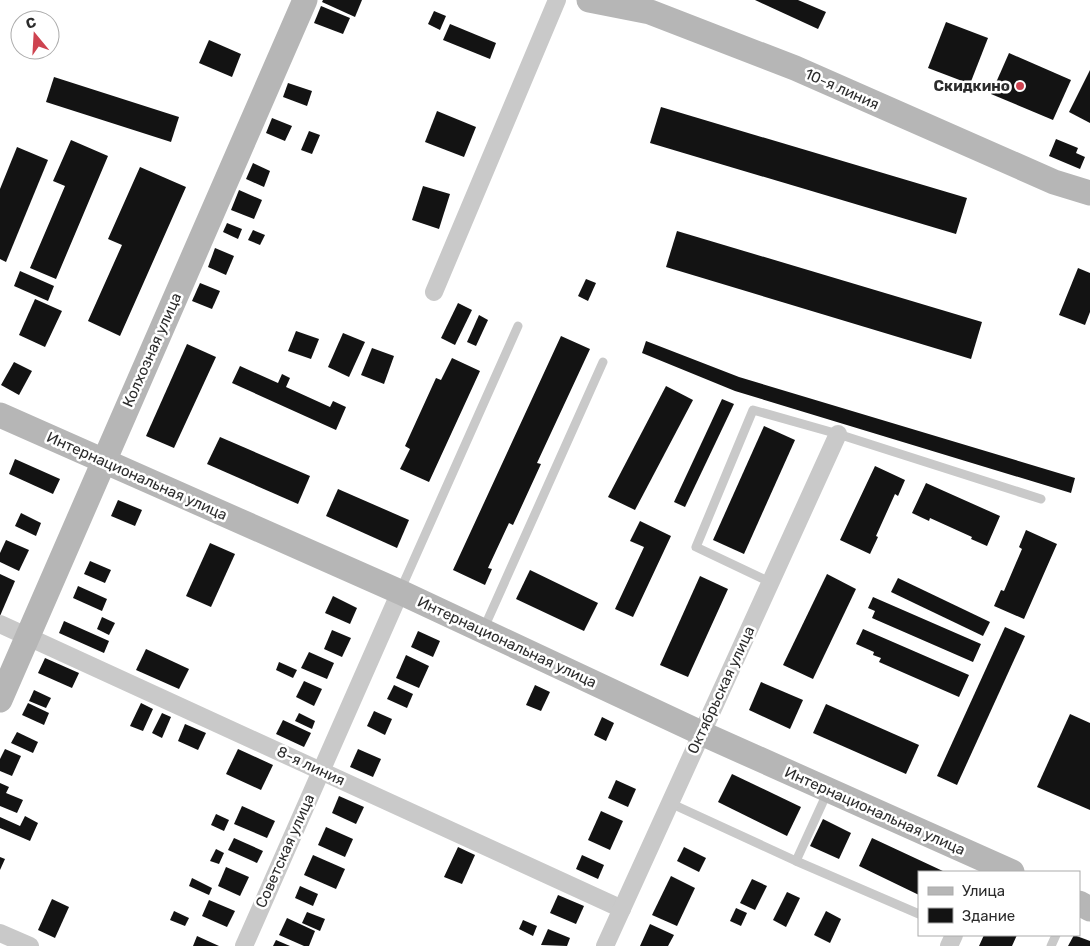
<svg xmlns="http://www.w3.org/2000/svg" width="1090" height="946" viewBox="0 0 1090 946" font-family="Rubik,sans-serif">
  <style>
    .building { fill: #131313 }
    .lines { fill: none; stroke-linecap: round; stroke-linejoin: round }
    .lane { stroke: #c9c9c9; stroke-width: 9 }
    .street { stroke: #c9c9c9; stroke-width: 18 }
    .secondary { stroke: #b6b6b6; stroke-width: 25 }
    .poi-dot { fill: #ce4350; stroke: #fff; stroke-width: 2 }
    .labels { text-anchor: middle; stroke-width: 5; stroke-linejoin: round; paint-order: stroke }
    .poi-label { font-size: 15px; font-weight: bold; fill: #2c2c2c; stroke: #fff; text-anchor: end }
    .street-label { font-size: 15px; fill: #2c2c2c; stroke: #fff }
  </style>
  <rect width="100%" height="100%" fill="#fff"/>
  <!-- building -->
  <g class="building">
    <path d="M323,0H362L355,17L322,2Z"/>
    <path d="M755,0H798L826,12L818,29Z"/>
    <path d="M321,6L350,18L343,34L314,23Z"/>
    <path d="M434,11L446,16L440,30L428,24Z"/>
    <path d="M946,22L988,38L970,84L928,68Z"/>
    <path d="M450,24L496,43L490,59L443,40Z"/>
    <path d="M209,40L241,54L232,77L199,63Z"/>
    <path d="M1009,53L1071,80L1053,120L991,94Z"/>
    <path d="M1090,70V123L1069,112Z"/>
    <path d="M54,77L179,117L171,142L46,102Z"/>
    <path d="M288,83L312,91L307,106L283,97Z"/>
    <path d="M661,107L967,198L956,234L650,143Z"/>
    <path d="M437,111L476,127L464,157L425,142Z"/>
    <path d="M272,118L292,126L285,141L266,133Z"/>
    <path d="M309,131L320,135L312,154L301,150Z"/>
    <path d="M1056,139L1078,148L1076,153L1085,157L1080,169L1049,156Z"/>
    <path d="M71,140L108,156L56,279L30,268L65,186L53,181Z"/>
    <path d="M17,147L48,160L6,262L0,259V189Z"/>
    <path d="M253,163L270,171L264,187L246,179Z"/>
    <path d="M140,167L186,187L120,336L88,321L122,245L108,239Z"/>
    <path d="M423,186L450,194L439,229L412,220Z"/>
    <path d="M239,190L262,200L254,219L231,210Z"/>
    <path d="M227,223L242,229L238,239L223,232Z"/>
    <path d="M253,230L265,235L260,245L248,240Z"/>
    <path d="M677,231L982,322L971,359L666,267Z"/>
    <path d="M215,248L234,256L226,275L208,267Z"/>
    <path d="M1078,268L1090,273V312L1085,325L1059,315Z"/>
    <path d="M20,271L54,286L48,301L14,286Z"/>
    <path d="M586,279L596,283L588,301L578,296Z"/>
    <path d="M200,283L220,291L212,309L192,301Z"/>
    <path d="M35,299L62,311L45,347L19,335Z"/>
    <path d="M458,303L472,310L455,345L441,338Z"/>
    <path d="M479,315L488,320L476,346L467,342Z"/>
    <path d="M296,331L319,339L311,359L288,351Z"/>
    <path d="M343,333L365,342L349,377L328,367Z"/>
    <path d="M561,336L590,349L537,463L541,464L513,525L509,523L488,568L492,569L485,585L453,570Z"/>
    <path d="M646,341L739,377L1075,478L1071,493L735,391L642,353Z"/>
    <path d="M187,344L216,357L174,448L146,436Z"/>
    <path d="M372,348L394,356L384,384L361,375Z"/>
    <path d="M452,358L480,371L429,482L400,469L410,449L405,446L436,378L441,380Z"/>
    <path d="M14,362L32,371L19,395L1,385Z"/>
    <path d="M240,366L278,383L282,374L290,378L286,387L330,407L333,401L346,407L336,430L232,383Z"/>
    <path d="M666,386L693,400L635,510L608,497Z"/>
    <path d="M722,399L734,404L685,507L674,502Z"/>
    <path d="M764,426L795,440L744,554L713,540Z"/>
    <path d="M220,437L310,476L298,504L207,464Z"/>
    <path d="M15,459L60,479L53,494L9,474Z"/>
    <path d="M875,466L905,480L898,496L895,494L876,536L878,537L870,554L840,540Z"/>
    <path d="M926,483L1000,516L987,546L971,539L972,537L930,518L929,521L912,513Z"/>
    <path d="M338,489L409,520L397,548L326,516Z"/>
    <path d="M118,500L142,510L135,526L111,516Z"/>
    <path d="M21,513L41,523L36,536L15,526Z"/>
    <path d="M640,521L671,536L633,617L615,609L644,547L630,541Z"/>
    <path d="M1026,530L1057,544L1024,619L994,606L1001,590L1004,591L1022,549L1019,547Z"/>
    <path d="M6,540L29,550L19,571L0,562V553Z"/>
    <path d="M210,543L235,554L211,607L186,596Z"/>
    <path d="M90,561L111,570L105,583L84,574Z"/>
    <path d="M530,570L598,603L584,631L516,599Z"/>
    <path d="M0,574L15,581L0,616Z"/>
    <path d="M827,574L856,589L813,679L783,665Z"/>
    <path d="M700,576L728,589L688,677L660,665Z"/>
    <path d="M898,578L990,622L983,636L891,592Z"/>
    <path d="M78,586L107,599L102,611L73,598Z"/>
    <path d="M333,596L357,608L350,624L325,613Z"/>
    <path d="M873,597L981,644L973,662L872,618L875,611L868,608Z"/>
    <path d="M102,617L115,623L109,635L97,629Z"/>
    <path d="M64,621L109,641L104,653L59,633Z"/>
    <path d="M1005,627L1025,636L957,785L937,776Z"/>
    <path d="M863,629L969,675L959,697L879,662L881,658L873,655L874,652L856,644Z"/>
    <path d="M332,630L351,638L342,657L324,649Z"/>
    <path d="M418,631L440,641L433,657L411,647Z"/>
    <path d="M146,649L189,669L179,689L136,670Z"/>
    <path d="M309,652L334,663L327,679L301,668Z"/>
    <path d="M406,655L429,666L419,688L396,678Z"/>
    <path d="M45,658L79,673L72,688L38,673Z"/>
    <path d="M279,662L297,670L293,678L276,670Z"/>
    <path d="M304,681L322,689L314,706L296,697Z"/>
    <path d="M761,682L803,700L790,729L749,710Z"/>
    <path d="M394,685L413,694L407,708L387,699Z"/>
    <path d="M535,685L550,692L541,711L526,705Z"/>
    <path d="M34,690L51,698L46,708L29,701Z"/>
    <path d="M28,703L49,713L44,725L22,715Z"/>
    <path d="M141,703L153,709L143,731L130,726Z"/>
    <path d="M826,704L919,745L906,774L813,733Z"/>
    <path d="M374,711L392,719L385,735L367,726Z"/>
    <path d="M162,713L171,717L162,738L152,733Z"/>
    <path d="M299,713L315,721L312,729L295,721Z"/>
    <path d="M1070,714L1090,723V810L1037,787Z"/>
    <path d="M602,717L614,723L606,741L594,735Z"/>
    <path d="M283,720L311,733L304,747L276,734Z"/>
    <path d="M185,724L206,733L198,750L178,741Z"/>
    <path d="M17,732L38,742L33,753L11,743Z"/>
    <path d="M5,749L21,756L12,776L0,771V759Z"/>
    <path d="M238,749L273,765L261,790L226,774Z"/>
    <path d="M358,749L381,759L373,777L350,767Z"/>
    <path d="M732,774L801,807L787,836L718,802Z"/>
    <path d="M616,780L636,789L628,807L608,798Z"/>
    <path d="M0,783L9,787L6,793L23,800L17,813L0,806Z"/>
    <path d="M339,796L364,807L356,824L332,813Z"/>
    <path d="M242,806L275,821L267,838L234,824Z"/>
    <path d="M601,811L623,821L610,850L588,840Z"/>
    <path d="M216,814L229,820L224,831L211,825Z"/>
    <path d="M25,816L38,823L30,841L0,828V817L20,826Z"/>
    <path d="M823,819L851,833L839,859L810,846Z"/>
    <path d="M326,827L353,839L345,857L318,845Z"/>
    <path d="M234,838L263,851L257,863L228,850Z"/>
    <path d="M872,838L945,872H919V895L859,866Z"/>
    <path d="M458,847L475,855L462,884L444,877Z"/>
    <path d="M684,847L706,858L699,872L677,861Z"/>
    <path d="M216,849L224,853L219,864L210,861Z"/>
    <path d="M313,855L345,869L336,889L304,875Z"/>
    <path d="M582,855L604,865L598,879L576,869Z"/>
    <path d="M0,857L5,859L0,870Z"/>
    <path d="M226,867L249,877L240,896L218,886Z"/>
    <path d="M671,876L695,888L677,926L652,915Z"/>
    <path d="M192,878L212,888L209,895L189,886Z"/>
    <path d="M752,879L767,886L755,910L740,903Z"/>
    <path d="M300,886L318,894L313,906L295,898Z"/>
    <path d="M787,892L800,898L786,927L773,920Z"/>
    <path d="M558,895L584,906L576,924L550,913Z"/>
    <path d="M52,899L69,907L55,938L38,930Z"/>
    <path d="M209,900L235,911L227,927L202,916Z"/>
    <path d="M736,908L747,913L741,926L730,921Z"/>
    <path d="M174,911L189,918L185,926L170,920Z"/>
    <path d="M826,911L841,919L830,943L814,935Z"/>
    <path d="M307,912L325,919L320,931L302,923Z"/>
    <path d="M287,918L315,931L309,946H304L279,935Z"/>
    <path d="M523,920L537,926L533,936L519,929Z"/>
    <path d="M650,924L674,935L668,946H640Z"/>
    <path d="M548,929L570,938L567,946L541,945Z"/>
    <path d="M984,935H1017L1012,946H979Z"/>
    <path d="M1074,935L1090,941V946H1068Z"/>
    <path d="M197,936L219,946H193Z"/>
    <path d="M276,940L290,946H273Z"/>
  </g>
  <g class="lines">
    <!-- lane -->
    <g class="lane">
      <path d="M770,582L696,547L753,410L838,434L1041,499"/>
      <path d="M400,591L518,326"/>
      <path d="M484,628L603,362"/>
      <path d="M670,803L796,861L919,914"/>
      <path d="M796,861L828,791"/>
      <path d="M1051,946L1056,935"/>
    </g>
    <!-- street -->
    <g class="street">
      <path d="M434,292L557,0"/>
      <path d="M0,624L622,909"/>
      <path d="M0,933L30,946"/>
      <path d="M244,946L400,592"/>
      <path d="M605,946L838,434"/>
      <path d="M949,946L954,935"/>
    </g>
    <!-- secondary -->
    <g class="secondary">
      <path d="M589,0L650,12L795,68L1054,182L1090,193"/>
      <path d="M0,415L400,592L701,733L1012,872"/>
      <path d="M0,700L305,0"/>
      <path d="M1079,903L1090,909"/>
    </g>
  </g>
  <!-- markers -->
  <circle class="poi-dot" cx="1020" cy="86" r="5"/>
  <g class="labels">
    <!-- poi labels -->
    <g class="poi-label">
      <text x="1010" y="91">Скидкино</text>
    </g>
    <!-- street labels -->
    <g class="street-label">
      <text transform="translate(842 89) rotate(24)" y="5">10-я линия</text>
      <text transform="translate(152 350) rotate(-66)" y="5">Колхозная улица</text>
      <text transform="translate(137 476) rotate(24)" y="5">Интернациональная улица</text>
      <text transform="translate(507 642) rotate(25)" y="5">Интернациональная улица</text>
      <text transform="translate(721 690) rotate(-65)" y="5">Октябрьская улица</text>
      <text transform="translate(311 766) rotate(25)" y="5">8-я линия</text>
      <text transform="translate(875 811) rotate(24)" y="5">Интернациональная улица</text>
      <text transform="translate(285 851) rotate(-66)" y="5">Советская улица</text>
    </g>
  </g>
  <!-- legend -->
  <rect x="918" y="871" width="162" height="65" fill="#ffffff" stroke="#ababab"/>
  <rect x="928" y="887" width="25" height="8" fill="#b6b6b6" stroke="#ababab"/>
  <text x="962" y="896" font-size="15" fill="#2c2c2c">Улица</text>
  <rect x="928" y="908" width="25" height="15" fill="#131313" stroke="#ababab"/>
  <text x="962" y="921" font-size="15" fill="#2c2c2c">Здание</text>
  <!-- north arrow -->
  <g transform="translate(35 35) rotate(342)"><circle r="24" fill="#ffffff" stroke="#ababab"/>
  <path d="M0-4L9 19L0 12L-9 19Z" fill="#ce4350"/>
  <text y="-8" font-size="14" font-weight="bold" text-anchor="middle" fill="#2c2c2c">С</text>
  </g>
</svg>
